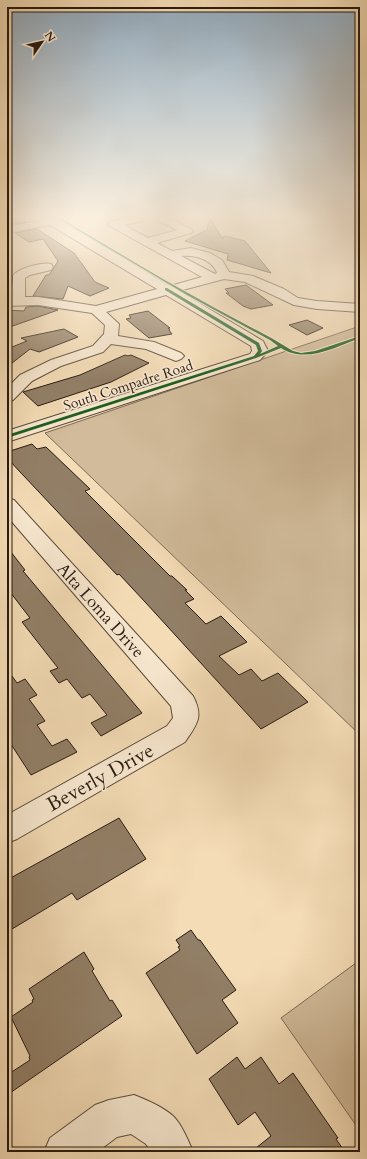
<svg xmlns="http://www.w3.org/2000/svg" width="367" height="1159" viewBox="0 0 367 1159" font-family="Cardo,serif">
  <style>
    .green { fill: #d1bb9a; stroke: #7c6a56 }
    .building { fill: #927f67; stroke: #271a11 }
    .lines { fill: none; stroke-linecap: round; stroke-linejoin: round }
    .minor-casing { stroke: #5a4a3a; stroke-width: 2 }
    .minor { fill: #f8e8d0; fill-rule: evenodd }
    .cycleway-casing { stroke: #f8e8d0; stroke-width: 2 }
    .cycleway { fill: #1b5e20; fill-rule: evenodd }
    .labels { text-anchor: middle; stroke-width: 3.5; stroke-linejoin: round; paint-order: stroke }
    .far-street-label { font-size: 14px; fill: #271a11; stroke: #f8e8d0 }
    .street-label { font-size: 17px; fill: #271a11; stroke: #f8e8d0 }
    .near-street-label { font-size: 20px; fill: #271a11; stroke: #f8e8d0 }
  </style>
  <rect width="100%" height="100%" fill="#f4dcb6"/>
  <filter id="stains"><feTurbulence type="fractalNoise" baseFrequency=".005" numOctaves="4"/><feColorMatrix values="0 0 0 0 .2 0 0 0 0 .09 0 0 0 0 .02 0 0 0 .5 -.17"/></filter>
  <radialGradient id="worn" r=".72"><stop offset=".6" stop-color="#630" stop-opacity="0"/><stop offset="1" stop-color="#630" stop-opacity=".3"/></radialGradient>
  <!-- green -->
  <g class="green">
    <path d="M360,326V735L45,433Z"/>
    <path d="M360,960V1131L281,1018Z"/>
  </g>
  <!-- building -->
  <g class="building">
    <path d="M7,218H20L26,222L7,225Z"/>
    <path d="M210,218L222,238L225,236L245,241L271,273L227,260L228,254L185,241L207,230Z"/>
    <path d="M37,229L74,253L95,282L109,288L90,296L68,286L63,299L33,296L46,275H49L58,261L43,239L29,242L15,233Z"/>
    <path d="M246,285L273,305L251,309L243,306L226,293H229L225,289Z"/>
    <path d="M38,306L58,310L7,328V310L24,311L26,307Z"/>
    <path d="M148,311L170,328H168L170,330H169L172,334L149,338L126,319L131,318L129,315Z"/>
    <path d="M307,320L323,328L307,335L289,325Z"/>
    <path d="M64,329L78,337L39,352L30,349L7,367V349L27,341L21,338Z"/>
    <path d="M125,355L128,356L131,355L149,363L111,382L38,406L23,392L80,375Z"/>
    <path d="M32,444L37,449L46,447L90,489L85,491L170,576H172L187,590H185L194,599L185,603L206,624L221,616L247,642L219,656L239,675L251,669L262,681L278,673L308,702L261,729L146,603L119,574L117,575L7,458V452Z"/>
    <path d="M7,547L25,570L23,571L142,713L101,736L91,723L107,715L90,694L82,698L67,679L59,683L50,671L58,668L22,622L30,618L7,588Z"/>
    <path d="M7,669L17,683L25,679L37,695L29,699L45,721L37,725L52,746L67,739L77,752L31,775L7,738Z"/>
    <path d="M119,818L146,859L77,900L72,893L7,932V880Z"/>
    <path d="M191,930L198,940H200L236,990L222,1000L238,1023L197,1054L146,973L180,950L178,947L180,946L176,940Z"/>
    <path d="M84,952L94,969L92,971L110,1001L112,1000L122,1016L7,1095V1075L30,1060L29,1057L30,1056L11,1017L33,1002L32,1000L34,999L29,989Z"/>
    <path d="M237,1057L245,1069L261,1057L279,1084L293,1073L338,1138L336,1139L345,1152H251L271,1136L255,1112L238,1125L209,1079Z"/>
  </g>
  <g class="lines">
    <!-- minor casing -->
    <g class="minor-casing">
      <g id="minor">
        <path d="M42,218H68L67,221L62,222L170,286L202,277L110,226L108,224L110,222L128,218H148L147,220L124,225L148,238L177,230L157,220L156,218H169L191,229L193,231L191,233L157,243L172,251L191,248L210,253L222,260L229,272L253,276L284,289L298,298L317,301L360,304V312L317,309L294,305L245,282L224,279L179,291L263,341L268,351L260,360L7,442V431L250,354L252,351L251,346L166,295L106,312L119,324L118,336L154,342L181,353L184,356L181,359L176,361L146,349L111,344L103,352L61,366L32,381L13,400L7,402V388L20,375L51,360L93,346L104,334L105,325L92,313L38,305L7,306V298H11L13,276C18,268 43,262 51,264L53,267L51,270L30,275L25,278V297H38L96,306L157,289L50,225L7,233V227L43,220ZM181,256C195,255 212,259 217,273L215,274Z"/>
        <path d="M7,498L14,500L193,696C204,717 197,724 185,742L17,839L7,843V815L167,726L173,718L171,706L7,516Z"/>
        <path d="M134,1095C147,1100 163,1107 173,1116C181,1123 189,1142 193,1152H151L146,1144L131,1134L117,1137L97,1152H44L50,1138L95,1105L109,1100Z"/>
      </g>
    </g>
    <!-- minor -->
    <use href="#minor" class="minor"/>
    <!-- cycleway casing -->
    <g class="cycleway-casing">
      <path id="cycleway" d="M57,218H60L163,279L215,308L273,339L293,351L301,353L315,351L360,336V338C336,347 305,364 281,348L256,358L7,438V435L254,356L258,351L256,345L165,290V288H167L259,343L262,351L260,354L278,346L270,340L187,295Z"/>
    </g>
    <!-- cycleway -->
    <use href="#cycleway" class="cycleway"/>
  </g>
  <!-- sky -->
  <linearGradient id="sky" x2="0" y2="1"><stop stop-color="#91aabe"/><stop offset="0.57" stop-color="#faefde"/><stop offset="1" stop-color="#faefde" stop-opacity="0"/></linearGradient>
  <rect width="367" height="380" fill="url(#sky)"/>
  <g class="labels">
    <!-- far-street labels -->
    <g class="far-street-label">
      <text transform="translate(128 385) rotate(-18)" y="5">South Compadre Road</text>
    </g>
    <!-- street labels -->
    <g class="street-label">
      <text transform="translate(101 610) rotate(48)" y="6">Alta Loma Drive</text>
    </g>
    <!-- near-street labels -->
    <g class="near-street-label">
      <text transform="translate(100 777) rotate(-29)" y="7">Beverly Drive</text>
    </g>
  </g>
  <!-- margin -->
  <rect width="367" height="1159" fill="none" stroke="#f4dcb6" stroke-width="24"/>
  <rect x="8" y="8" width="351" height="1143" fill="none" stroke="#271a11" stroke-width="2"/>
  <rect x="12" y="12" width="343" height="1135" fill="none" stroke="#271a11"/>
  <!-- north arrow -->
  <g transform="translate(42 42) rotate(56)" stroke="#f8e8d0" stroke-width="3" paint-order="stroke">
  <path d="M0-3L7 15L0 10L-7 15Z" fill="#271a11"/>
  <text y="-6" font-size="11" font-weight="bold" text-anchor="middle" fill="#271a11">N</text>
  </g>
  <rect width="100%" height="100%" filter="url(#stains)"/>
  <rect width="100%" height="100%" fill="url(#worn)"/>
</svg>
